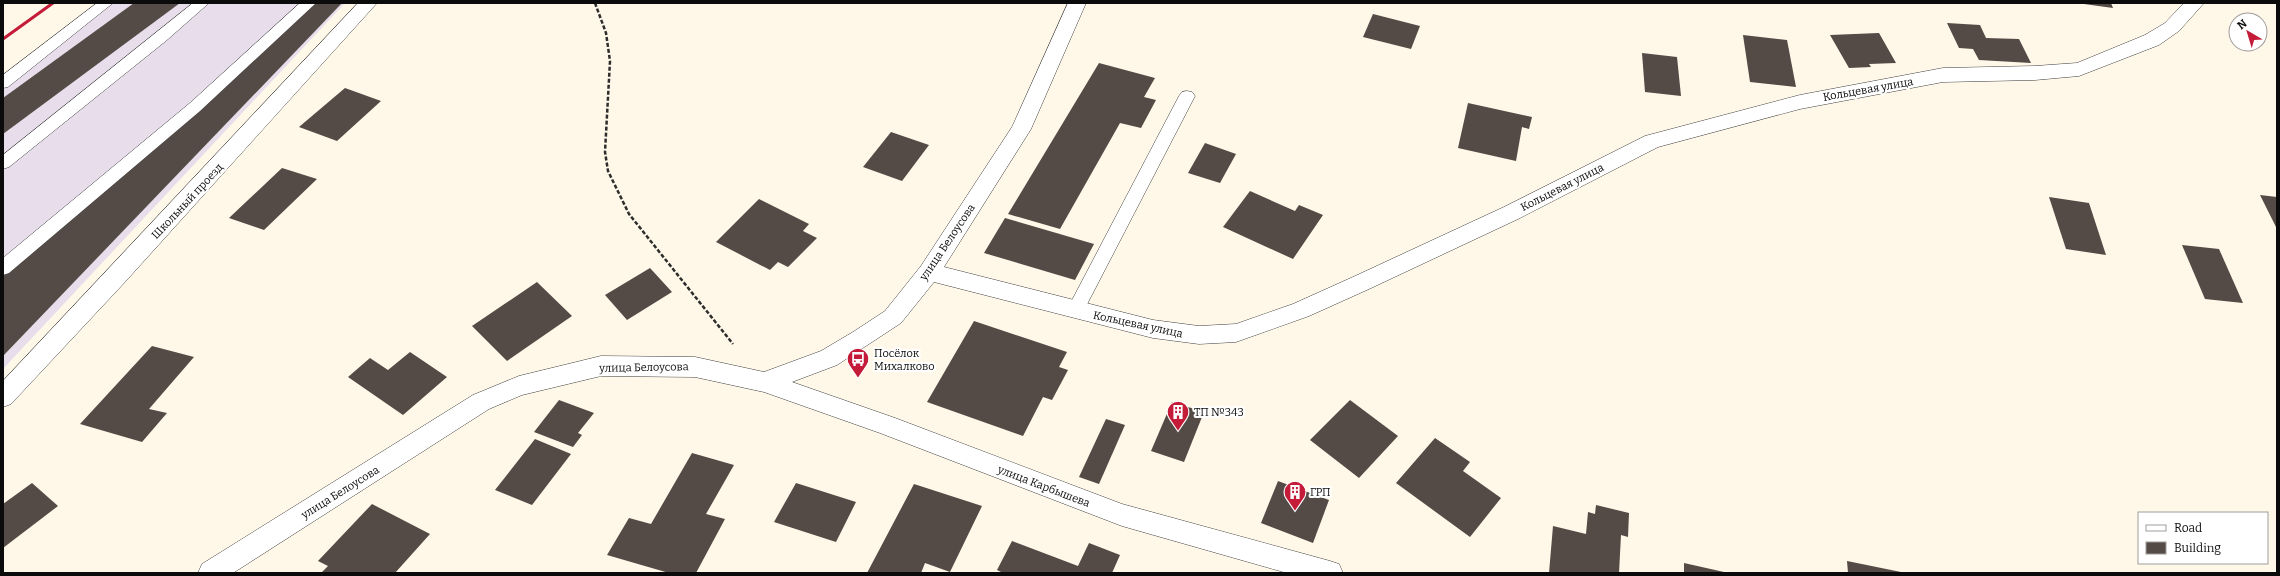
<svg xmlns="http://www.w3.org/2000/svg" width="2280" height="576" viewBox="0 0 2280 576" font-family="Bitter,serif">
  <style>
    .industrial { fill: #e8deeb }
    .building { fill: #544a46 }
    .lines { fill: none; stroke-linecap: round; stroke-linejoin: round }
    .service-casing { stroke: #3e3e3e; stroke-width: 1 }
    .minor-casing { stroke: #3e3e3e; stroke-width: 1 }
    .path { stroke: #2d2d2d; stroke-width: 2.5; stroke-dasharray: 4 2; stroke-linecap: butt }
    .service { fill: #fff; fill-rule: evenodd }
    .minor { fill: #fff; fill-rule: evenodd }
    .rail { stroke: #c31b38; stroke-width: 3 }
    .labels { text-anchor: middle; stroke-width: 4; stroke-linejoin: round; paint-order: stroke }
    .street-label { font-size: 11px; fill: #0b0b0b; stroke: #fff }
    .poi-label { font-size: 11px; fill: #0b0b0b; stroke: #fff; text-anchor: start }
  </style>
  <rect width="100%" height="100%" fill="#fff8e8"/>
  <!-- industrial -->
  <path class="industrial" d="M106,3H345L3,369V87Z"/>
  <!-- building -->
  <g class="building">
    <path d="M134,3H180L3,134V98Z"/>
    <path d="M315,3H342L3,356V272Z"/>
    <path d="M2084,3H2111L2113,8L2084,4Z"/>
    <path d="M1373,14L1420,26L1411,49L1363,37Z"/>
    <path d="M1947,23L1980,25L1986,38L2019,39L2031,63L1979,60L1973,49L1959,48Z"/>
    <path d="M1879,33L1896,63L1869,64L1871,67L1849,68L1830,35Z"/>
    <path d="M1743,35L1787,40L1796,87L1750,82Z"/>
    <path d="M1642,53L1677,57L1681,96L1645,92Z"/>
    <path d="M1099,63L1155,78L1144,97L1156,100L1141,128L1120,123L1060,229L1008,214Z"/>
    <path d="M345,88L381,101L337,141L299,127Z"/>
    <path d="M1468,103L1532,117L1529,129L1522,127L1516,161L1458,148Z"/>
    <path d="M891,132L929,145L902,181L863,167Z"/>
    <path d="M1205,143L1236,154L1220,183L1188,173Z"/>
    <path d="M282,168L317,179L264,230L229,218Z"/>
    <path d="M1250,191L1295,211L1299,205L1323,215L1293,259L1223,227Z"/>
    <path d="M2260,195L2277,197V229Z"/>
    <path d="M2049,197L2089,203L2106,255L2066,249Z"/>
    <path d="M759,199L809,224L803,231L817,238L788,267L778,262L770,270L716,242Z"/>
    <path d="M1005,218L1094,244L1075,280L984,253Z"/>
    <path d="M2182,245L2219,249L2243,303L2205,299Z"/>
    <path d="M650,268L672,292L627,320L605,295Z"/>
    <path d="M537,282L572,316L507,361L472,326Z"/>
    <path d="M974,321L1067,352L1059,367L1068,370L1052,400L1043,397L1023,436L927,402Z"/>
    <path d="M152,346L194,357L149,409L167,413L142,442L80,424Z"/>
    <path d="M410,352L447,377L403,415L348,377L370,358L388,370Z"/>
    <path d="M559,400L594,413L578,433L582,435L573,447L534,432Z"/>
    <path d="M1350,400L1398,436L1359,478L1310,440Z"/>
    <path d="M1172,402L1204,412L1184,462L1151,451Z"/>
    <path d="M1106,419L1125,425L1099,484L1079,477Z"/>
    <path d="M1435,438L1470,462L1463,471L1501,498L1470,537L1396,483Z"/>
    <path d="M535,439L571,454L532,505L495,490Z"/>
    <path d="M692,453L734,465L706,514L725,519L696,573H669L607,555L629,518L651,524Z"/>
    <path d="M1278,481L1329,500L1313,543L1261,523Z"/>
    <path d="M32,483L58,506L3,548V504Z"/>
    <path d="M796,483L856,502L836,542L774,522Z"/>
    <path d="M914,484L982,506L950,572L925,563L921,573H867Z"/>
    <path d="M372,504L430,534L395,573H321L328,566L318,561Z"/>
    <path d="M1596,505L1629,513L1628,537L1621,535L1619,573H1549L1553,526L1586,534L1588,512L1595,514Z"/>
    <path d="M1012,541L1078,566L1089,543L1120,555L1112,573H1003L997,570Z"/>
    <path d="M1847,561L1901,572V573H1848Z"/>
    <path d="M1684,563L1724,572V573H1684Z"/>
  </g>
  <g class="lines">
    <!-- service casing -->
    <g class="service-casing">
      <g id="service">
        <path d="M97,3H113L8,87L3,88V75Z"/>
        <path d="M193,3H209L167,40L9,167L3,169V155Z"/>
        <path d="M300,3H316L200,111L9,273L3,275V258L190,103Z"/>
        <path d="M1187,91L1192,92L1195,96L1082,314L1076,316L1070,314L1067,309L1070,304L1179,96L1182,92Z"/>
      </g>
    </g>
    <!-- minor casing -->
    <g class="minor-casing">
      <g id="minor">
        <path d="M358,3H377L125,282L11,404L3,407V381Z"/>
        <path d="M1068,3H1086L1031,129L944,267L1153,320L1199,326L1236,324L1293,304L1353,277L1504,207L1645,136L1800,95L1943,68L2035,66L2077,63L2145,35L2165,23L2184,3H2204L2179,31L2159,45L2079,76L2035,80L1943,82L1800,109L1658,147L1518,219L1369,289L1309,316L1236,342L1199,344L1153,338L934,282L901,323L837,365L792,382L895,418L1122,504L1330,561L1339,564L1343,573H1287L1122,526L880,433L764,392L695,377L601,376L522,395L489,409L233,573H198L202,564L473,395L519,376L601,356L695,357L764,372L821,351L853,332L885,311L921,266L1012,127Z"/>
      </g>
    </g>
    <!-- path -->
    <path class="path" d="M595,3L606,33L610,61L605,152L608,171L629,214L733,344"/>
    <!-- service -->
    <use href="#service" class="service"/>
    <!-- minor -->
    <use href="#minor" class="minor"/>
    <!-- rail -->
    <path class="rail" d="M3,39L53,3"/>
  </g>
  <!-- icons -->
  <defs>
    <g id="bus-pin" transform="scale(1.15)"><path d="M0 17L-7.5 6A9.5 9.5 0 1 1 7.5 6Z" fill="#c31b38" stroke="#fff"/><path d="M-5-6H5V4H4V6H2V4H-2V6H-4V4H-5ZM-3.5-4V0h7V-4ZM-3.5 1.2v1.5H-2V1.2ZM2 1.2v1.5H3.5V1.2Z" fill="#fff"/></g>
    <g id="building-pin" transform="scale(1.15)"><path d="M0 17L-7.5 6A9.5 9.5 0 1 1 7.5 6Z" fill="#c31b38" stroke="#fff"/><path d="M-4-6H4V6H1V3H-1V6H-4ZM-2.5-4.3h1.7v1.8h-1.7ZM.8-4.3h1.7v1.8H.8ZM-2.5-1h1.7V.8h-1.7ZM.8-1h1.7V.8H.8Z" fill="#fff"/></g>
  </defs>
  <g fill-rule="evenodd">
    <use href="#bus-pin" x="858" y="359"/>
    <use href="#building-pin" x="1178" y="412"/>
    <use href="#building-pin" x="1295" y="492"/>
  </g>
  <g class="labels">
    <!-- street labels -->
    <g class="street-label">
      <text transform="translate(1868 89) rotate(-10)" y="4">Кольцевая улица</text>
      <text transform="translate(1562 187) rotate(-27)" y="4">Кольцевая улица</text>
      <text transform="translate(187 201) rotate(-47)" y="4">Школьный проезд</text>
      <text transform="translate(947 242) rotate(-56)" y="4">улица Белоусова</text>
      <text transform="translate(1138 324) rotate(12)" y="4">Кольцевая улица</text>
      <text transform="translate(644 367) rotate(-1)" y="4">улица Белоусова</text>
      <text transform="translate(1044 486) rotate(21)" y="4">улица Карбышева</text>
      <text transform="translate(340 492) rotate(-32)" y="4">улица Белоусова</text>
    </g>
    <!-- poi labels -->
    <g class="poi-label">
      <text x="874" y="357">Посёлок<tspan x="874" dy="13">Михалково</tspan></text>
      <text x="1194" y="416">ТП №343</text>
      <text x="1310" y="496">ГРП</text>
    </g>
  </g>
  <!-- border -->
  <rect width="2280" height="576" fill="none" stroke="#0b0b0b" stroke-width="8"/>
  <!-- legend -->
  <rect x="2138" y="512" width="130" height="52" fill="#ffffff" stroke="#9d9d9d"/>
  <rect x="2146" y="525" width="20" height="6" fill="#ffffff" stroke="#9d9d9d"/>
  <text x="2174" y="532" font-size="12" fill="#0b0b0b">Road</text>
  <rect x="2146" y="542" width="20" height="12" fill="#544a46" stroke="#9d9d9d"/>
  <text x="2174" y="552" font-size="12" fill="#0b0b0b">Building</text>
  <!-- north arrow -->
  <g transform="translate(2248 32) rotate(322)"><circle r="19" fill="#ffffff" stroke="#9d9d9d"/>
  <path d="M0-3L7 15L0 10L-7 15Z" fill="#c31b38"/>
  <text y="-6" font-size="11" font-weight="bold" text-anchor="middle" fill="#0b0b0b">N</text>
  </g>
</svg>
